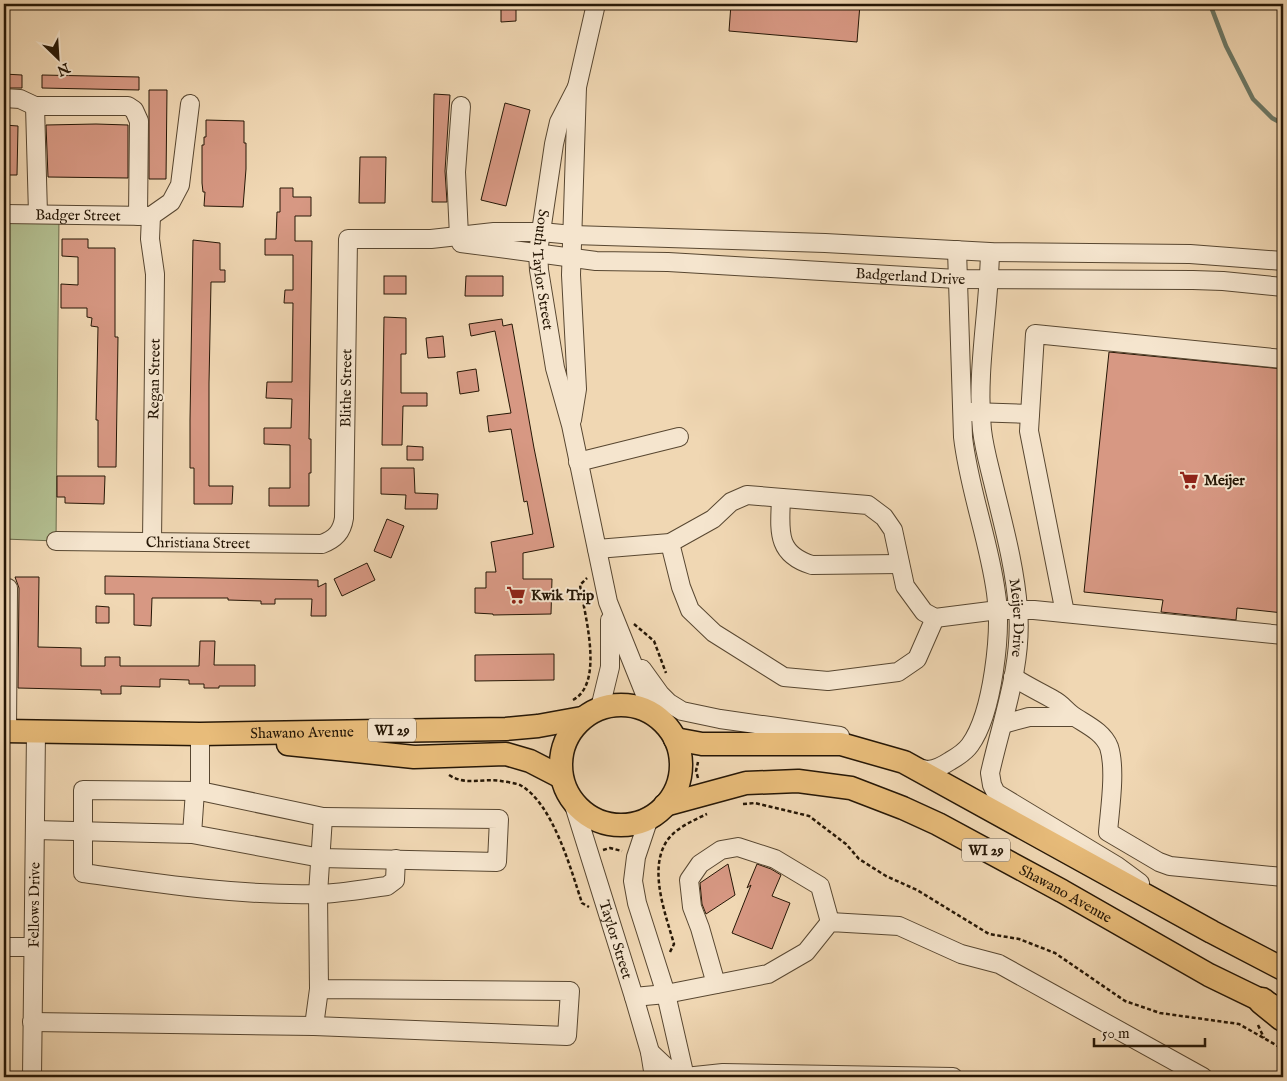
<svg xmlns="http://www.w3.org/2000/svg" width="1287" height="1081" viewBox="0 0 1287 1081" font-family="'IM FELL English',serif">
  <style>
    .green { fill: #b3bf91; stroke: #6c6b4c }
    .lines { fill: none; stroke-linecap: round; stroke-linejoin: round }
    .stream { stroke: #6c7967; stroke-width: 4.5 }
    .building { fill: #d79883; stroke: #261706 }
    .minor-casing { stroke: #584731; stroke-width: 20 }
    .major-casing { stroke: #261706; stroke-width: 25 }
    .highway-casing { stroke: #261706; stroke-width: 29 }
    .path { stroke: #261706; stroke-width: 2.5; stroke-dasharray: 4 2.5; stroke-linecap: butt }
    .minor { stroke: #f5e5ce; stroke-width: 18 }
    .major { stroke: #e8bc7a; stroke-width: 22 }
    .highway { stroke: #e8bc7a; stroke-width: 26 }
    .labels { text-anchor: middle; stroke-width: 4; stroke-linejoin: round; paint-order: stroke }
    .shield { fill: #f5e5ce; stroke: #645542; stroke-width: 1 }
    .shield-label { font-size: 14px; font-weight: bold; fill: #261706 }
    .street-label { font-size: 15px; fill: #261706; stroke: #f5e5ce }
    .poi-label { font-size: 15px; font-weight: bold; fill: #261706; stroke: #f5e5ce; text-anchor: start }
  </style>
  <rect width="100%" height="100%" fill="#f0d7b3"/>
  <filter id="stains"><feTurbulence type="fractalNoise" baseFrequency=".004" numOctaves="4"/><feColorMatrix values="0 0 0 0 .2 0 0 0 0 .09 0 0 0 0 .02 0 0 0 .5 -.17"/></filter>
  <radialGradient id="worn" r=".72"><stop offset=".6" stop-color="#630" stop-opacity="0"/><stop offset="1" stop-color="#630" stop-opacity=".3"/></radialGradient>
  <!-- green -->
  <path class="green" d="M4,214L59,215L56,541L4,539Z"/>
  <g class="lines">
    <!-- stream -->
    <path class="stream" d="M1210,4L1226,46L1253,99L1272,118L1283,124"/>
  </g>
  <!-- building -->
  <g class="building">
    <path d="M501,4H516V21L501,22Z"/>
    <path d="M731,4H860L857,42L729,31Z"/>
    <path d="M4,74L22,75V88H4Z"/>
    <path d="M42,75L139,77V90L42,88Z"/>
    <path d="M149,90H167L166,179H149Z"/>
    <path d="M434,94L450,95L445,171L447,202H432Z"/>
    <path d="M505,103L530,110L506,206L481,200Z"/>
    <path d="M206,120L244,121V143H246V169L243,207L204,206L205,192H203L202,183V145H204V137H206Z"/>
    <path d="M96,124L128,125V178L48,177L46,125Z"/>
    <path d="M4,125L18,126L17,175H4Z"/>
    <path d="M360,157H386L385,203H359Z"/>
    <path d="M280,188H293V197H311V216H295V241H312L309,439H311V473H309V506H269V488H290V445L264,444V428H291L292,399L266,398L267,382H292L293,303H284L285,290H293V255H265V239H276L277,212H280Z"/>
    <path d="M62,239H88V248H115V337H118L116,467H98V420H96L98,327L91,326L92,318L87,317V308H61V284L78,285V257L62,256Z"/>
    <path d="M193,240L220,243V270H225V282H211L209,383V486H233L232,504H194V468H190V420Z"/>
    <rect x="384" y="276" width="22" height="18"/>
    <path d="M466,276H503V296H465Z"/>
    <path d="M384,317L406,318V354H401V393H427V406H403L402,445H382Z"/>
    <path d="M502,319L503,326L512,324L534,448L554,547L523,553V579H552L551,614L493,615V614L475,613V588H486V572H496L491,542L533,534L527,501L524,502L511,429L489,432L487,416L511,413L495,331L471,336L469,324Z"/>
    <path d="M443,336L445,357L428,358L426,338Z"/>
    <path d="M1109,352L1283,369V613L1237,608L1236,620L1161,612L1163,600L1084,592Z"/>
    <path d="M476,369L479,391L460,394L457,372Z"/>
    <path d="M407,446L423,447V460H407Z"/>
    <path d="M381,468H414L415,493L438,494L437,509H405L406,495L381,494Z"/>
    <path d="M57,476H105L104,504L65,503V497H57Z"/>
    <path d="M387,519L404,526L391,558L374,551Z"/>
    <path d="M367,563L375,580L342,596L334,579Z"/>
    <path d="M105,576L318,580V587L326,583V616H311L312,599H275V604H261V601L228,600V598H152L151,626L134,625V594H105Z"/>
    <path d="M15,577H39L38,647L81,648V666H105V657H120V666H199L200,641H215L214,665H255V686H219V688H204V684H189V680L160,679V687L121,686V694H101V690L18,688L19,588Z"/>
    <path d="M96,606L109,607V623H96Z"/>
    <path d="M554,654V680L475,681V655Z"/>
    <path d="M728,864L735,895L706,914L702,904L700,883Z"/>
    <path d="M757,864L771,869L781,875L772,896L790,903L772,949L732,933L751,885L747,888Z"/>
  </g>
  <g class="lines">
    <!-- minor casing -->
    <g class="minor-casing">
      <g id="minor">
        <path id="s1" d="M577,87L559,122L554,144L538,252L539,270L555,368L571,425L608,602L653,714"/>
        <path d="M4,98L20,99L35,106L38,214"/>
        <path d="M35,106H128L134,110L139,121L138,216"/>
        <path id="s2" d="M4,214L150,216"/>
        <path d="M151,216L150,239L155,274L152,542"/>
        <path d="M151,216L171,202L180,185L190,104"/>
        <path d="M459,236L456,172L461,106"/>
        <path id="s3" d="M461,243L596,261L668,262L957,279L1193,280L1223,281L1283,287"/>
        <path id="s4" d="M990,252C989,310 976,372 982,430C984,448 989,465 993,482C1003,524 1015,566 1018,609C1023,665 1002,719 990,773L992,785L996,793L1117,866L1140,883"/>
        <path d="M971,412L1030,414"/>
        <path d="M572,420L577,389L571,275L577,87L596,4"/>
        <path d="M578,462L679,437"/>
        <path d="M781,498C780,529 775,554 812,565L900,564"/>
        <path id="s5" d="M56,541L322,544C335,539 342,532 344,518L348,239H431L494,232H541L573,235L825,243L990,252L1190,254L1283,261"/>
        <path d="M670,543L681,587L690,610L714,633L784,677L828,681L898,672L917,659L935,618"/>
        <path d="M597,549L670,543L713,519L731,502L747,495L868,505L884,517L893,530L905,586L924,612L935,618L998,610H1034L1283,635"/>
        <path d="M1065,613L1029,431L1035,334L1283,359"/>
        <path d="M642,669L660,694L669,703L682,711L720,719L840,736"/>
        <path d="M1013,677C1027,686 1040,692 1054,700C1062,704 1067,712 1075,717C1087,725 1103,732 1109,747C1116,769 1110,808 1108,832L1159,862L1170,866L1283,877"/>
        <path d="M600,708L610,667V620"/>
        <path d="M1003,724L1029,717H1074"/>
        <path d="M7,731L8,588"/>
        <path d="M200,734V791L323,817L318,894L319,989L314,1026L567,1036L570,991L319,989"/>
        <path d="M914,767C919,768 924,770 929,770C936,769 944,765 950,761C957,757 965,752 970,745C993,713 1002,631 996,593C989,540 969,490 963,437L957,250"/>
        <path d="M200,791L83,790V873C161,884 240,896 319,894C342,893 364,889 387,886L395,880L396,859"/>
        <path id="s6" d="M573,802L634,997L650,1052L654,1077"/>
        <path d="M649,818L636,857L633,881L637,903L666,994L685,1077"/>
        <path d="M35,830L192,834L321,858L497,862L499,819L323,817"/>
        <path d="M192,834L195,791"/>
        <path d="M4,947H33"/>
        <path d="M716,984L700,928L692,907L689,880L700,864L721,850L738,847L775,859L820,886L830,922"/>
        <path d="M634,997L666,994L768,974L806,952L830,922L899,926L961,954L999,964L1203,1077"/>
        <path d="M32,1022L314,1026"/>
        <path d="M650,1052L666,1067L685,1077L723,1073L953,1077"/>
        <path id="s7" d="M32,1077L36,732"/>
      </g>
    </g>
    <!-- major casing -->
    <g class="major-casing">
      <g id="major">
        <circle cx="621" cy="765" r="60"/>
        <path id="s8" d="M4,731L200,734L506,729L538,726L582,718"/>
        <path d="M675,739L702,744H841L904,762L1212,932L1283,969"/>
        <path d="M288,744L414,757L506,754L530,761L561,777"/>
        <path id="s9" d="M665,805L746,783L798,781L851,788L903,808L938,824L1062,891L1209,975L1277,1008"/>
      </g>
    </g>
    <!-- highway casing -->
    <g class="highway-casing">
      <path id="highway" d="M1262,1001L1283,1018"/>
    </g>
    <!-- path -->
    <g class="path">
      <path d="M634,624L654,641L666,673"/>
      <path d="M573,700C605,683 584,613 580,585L587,578"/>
      <path d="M449,775C466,786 482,778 501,781C507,782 515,783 520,785C553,803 571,870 582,903L589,907"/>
      <path d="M698,778L696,771L698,762"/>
      <path d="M743,804L755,803L809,816L846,844L859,859L886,876L917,890L989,934L1019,939L1055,953L1125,1001L1160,1013L1239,1024L1283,1049"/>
      <path d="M603,850L610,848L622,851"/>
      <path d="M670,952L674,944C666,916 650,874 664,846C671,830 692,821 707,814"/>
      <path d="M1258,1025L1264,1038"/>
    </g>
    <!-- minor -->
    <use href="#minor" class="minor"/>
    <!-- major -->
    <use href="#major" class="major"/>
    <!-- highway -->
    <use href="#highway" class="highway"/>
  </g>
  <!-- icons -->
  <defs>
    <g id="supermarket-bare" transform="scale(1.5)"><path d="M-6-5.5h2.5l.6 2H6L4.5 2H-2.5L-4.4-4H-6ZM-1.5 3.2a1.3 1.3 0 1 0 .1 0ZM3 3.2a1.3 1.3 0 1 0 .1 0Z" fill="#8f2418" stroke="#f5e5ce" stroke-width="2.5" paint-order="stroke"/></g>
  </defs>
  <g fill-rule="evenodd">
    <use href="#supermarket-bare" x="1189" y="480"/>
    <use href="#supermarket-bare" x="516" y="595"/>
  </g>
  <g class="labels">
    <!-- shield labels -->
    <g class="shield">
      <rect x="368" y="718.5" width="48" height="23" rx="4"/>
      <rect x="962" y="838.5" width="48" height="23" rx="4"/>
    </g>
    <g class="shield-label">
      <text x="392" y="735">WI 29</text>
      <text x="986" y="855">WI 29</text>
    </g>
    <!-- street labels -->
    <g class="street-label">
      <text dy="5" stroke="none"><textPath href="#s2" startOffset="74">Badger Street</textPath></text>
      <text dy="5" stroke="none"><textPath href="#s1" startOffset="189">South Taylor Street</textPath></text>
      <text dy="5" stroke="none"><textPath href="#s3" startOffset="451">Badgerland Drive</textPath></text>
      <text transform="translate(154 379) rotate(-89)" y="5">Regan Street</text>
      <text dy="5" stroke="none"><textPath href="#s5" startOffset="432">Blithe Street</textPath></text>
      <text dy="5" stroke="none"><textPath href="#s5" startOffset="142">Christiana Street</textPath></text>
      <text dy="5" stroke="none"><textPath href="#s4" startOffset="370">Meijer Drive</textPath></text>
      <text dy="5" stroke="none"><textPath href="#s8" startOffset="298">Shawano Avenue</textPath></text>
      <text dy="5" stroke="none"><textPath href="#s9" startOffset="429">Shawano Avenue</textPath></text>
      <text dy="5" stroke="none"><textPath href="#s7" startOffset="172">Fellows Drive</textPath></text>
      <text dy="5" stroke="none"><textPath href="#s6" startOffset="144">Taylor Street</textPath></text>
    </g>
    <!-- poi labels -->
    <g class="poi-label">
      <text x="1204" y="485">Meijer</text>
      <text x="531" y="600">Kwik Trip</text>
    </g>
  </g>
  <!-- margin -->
  <rect width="1287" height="1081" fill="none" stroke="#f0d7b3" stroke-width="20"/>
  <rect x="5" y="5" width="1277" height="1071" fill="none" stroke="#261706" stroke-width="2.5"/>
  <rect x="10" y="10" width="1267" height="1061" fill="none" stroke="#261706"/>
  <!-- north arrow -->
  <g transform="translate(58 58) rotate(155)" stroke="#f5e5ce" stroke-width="4" paint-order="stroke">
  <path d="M0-4L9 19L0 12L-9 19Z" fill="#261706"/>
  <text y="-8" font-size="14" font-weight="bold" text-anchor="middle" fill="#261706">N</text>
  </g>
  <!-- scale -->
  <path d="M1094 1038v8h111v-8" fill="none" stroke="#261706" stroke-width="2.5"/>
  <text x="1102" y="1038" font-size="15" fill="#261706" stroke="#f5e5ce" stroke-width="4" paint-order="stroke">50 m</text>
  <rect width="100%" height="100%" filter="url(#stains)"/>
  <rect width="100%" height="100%" fill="url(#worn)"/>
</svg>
